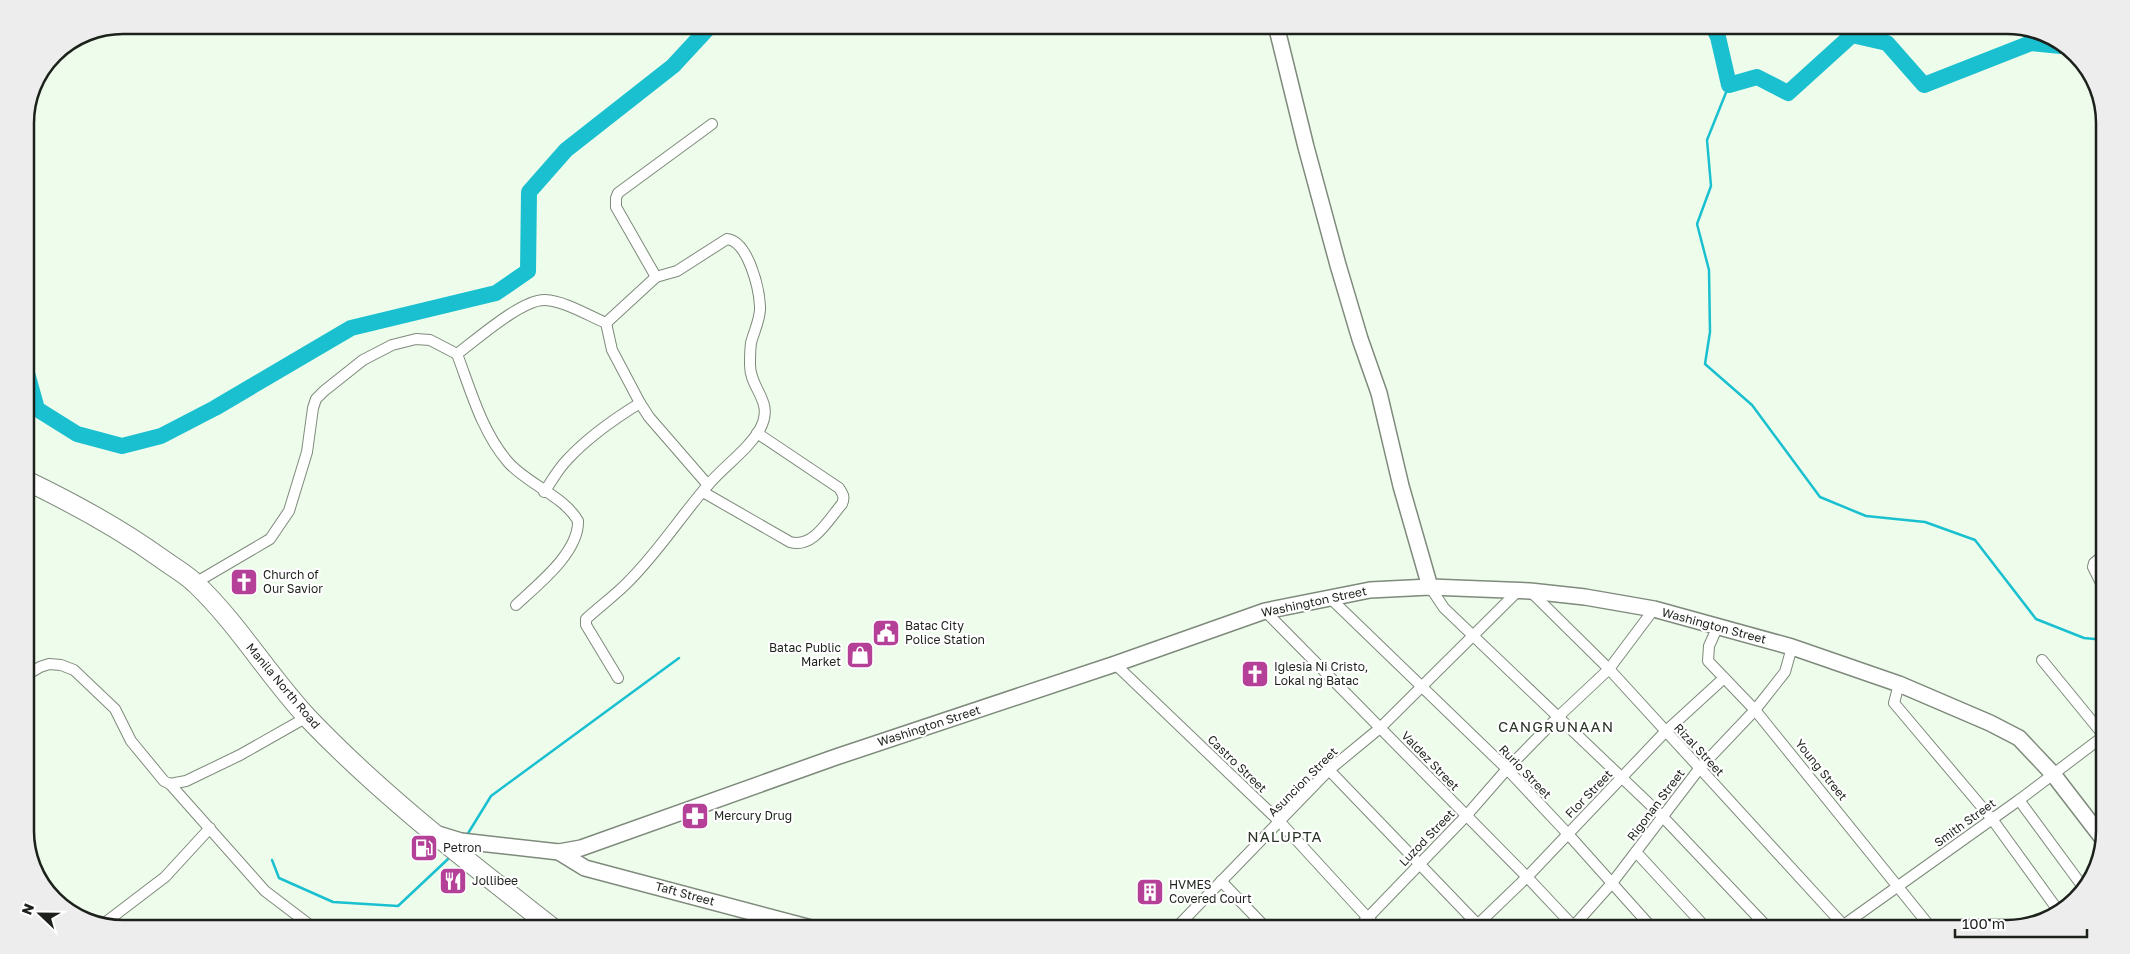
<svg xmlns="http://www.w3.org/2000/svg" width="2130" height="954" viewBox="0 0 2130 954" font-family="'Golos Text',sans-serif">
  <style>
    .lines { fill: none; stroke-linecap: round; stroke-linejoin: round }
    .stream { stroke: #1ac0cf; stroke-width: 2.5 }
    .river { stroke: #1ac0cf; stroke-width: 16 }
    .street-casing { stroke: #7e8a7b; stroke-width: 12 }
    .secondary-casing { stroke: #7e8a7b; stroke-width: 18 }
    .highway-casing { stroke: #7e8a7b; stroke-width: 21 }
    .street { stroke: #fff; stroke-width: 10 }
    .secondary { stroke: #fff; stroke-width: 15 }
    .highway { stroke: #fff; stroke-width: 19 }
    .labels { text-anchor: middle; stroke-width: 4.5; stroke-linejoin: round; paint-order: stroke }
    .poi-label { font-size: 12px; fill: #1c211b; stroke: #fff; text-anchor: start }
    .street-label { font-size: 12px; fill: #1c211b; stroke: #fff }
    .quarter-label { font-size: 15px; letter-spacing: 1px; fill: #2a3528; stroke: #fff }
    .rim { fill: none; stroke: #1c211b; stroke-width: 2.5 }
  </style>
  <rect width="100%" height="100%" fill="#eefcec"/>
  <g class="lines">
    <!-- stream -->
    <g class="stream">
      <path d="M1729,85L1707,140L1711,186L1697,224L1709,270L1710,332L1705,364L1752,405L1820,497L1866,516L1925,522L1975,540L2036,619L2084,638L2105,640"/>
      <path d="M467,835L491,796L679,658"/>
      <path d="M272,860L279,878L333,902L398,906L448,859"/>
    </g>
    <!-- river -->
    <g class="river">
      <path d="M1712,25L1718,37L1729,85L1757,77L1788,93L1852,35L1887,43L1924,85L2031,43L2061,46"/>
      <path d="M25,366L37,409L77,434L122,446L161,436L215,408L351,328L496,293L528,271L529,192L566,150L673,66L711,25"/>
    </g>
    <!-- street casing -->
    <g class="street-casing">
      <g id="street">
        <path d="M656,277L616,207V198L618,193L712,124"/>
        <path d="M606,323L612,350L640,403L649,417L708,485"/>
        <path d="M457,354C476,340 522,299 545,300C565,301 587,315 606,323L656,277L677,271L727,239C748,241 759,288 760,306C761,318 754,331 751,343C750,350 750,358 750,365C750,390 775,401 760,429C748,450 724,466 708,485C680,517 657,554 626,584C614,596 599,607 586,619V625L618,678"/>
        <path d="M544,492C552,481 558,469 567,460C588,437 614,419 640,403"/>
        <path d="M703,492L790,542C813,549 828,520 842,504C845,497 843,494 839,488L757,433"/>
        <path d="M2105,554L2094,563L2093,567L2105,591"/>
        <path d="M195,583L270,539L289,511L307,452L313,408L316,399L324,391L363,360L392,345L416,339L430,340L457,354C471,391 482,432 508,462C527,484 564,496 578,521C579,553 537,585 516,605"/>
        <path d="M1430,587L1444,608L1662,816L1769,929"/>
        <path d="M1530,591L1609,669L1847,929"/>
        <path d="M1329,597L1507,769L1568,834L1653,929"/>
        <path d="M1265,611L1527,877L1576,929"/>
        <path d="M1718,626L1709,646L1708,661L1755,710L1932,929"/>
        <path d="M2042,660L2105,737"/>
        <path d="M1115,664L1280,822L1378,929"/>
        <path d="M25,676L40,667L49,664L61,665L74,670L115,709L131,741L164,781L170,784L186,781L240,755L307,717"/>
        <path d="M1899,684L1894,703L1992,819L2060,913"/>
        <path d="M1329,770L1482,929"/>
        <path d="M170,784L265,891L315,929"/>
        <path d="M2019,800L2083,887"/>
        <path d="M1636,852L1707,929"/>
        <path d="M1221,881L1267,929"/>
        <path d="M2052,916L2071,901"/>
        <path d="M102,925L165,877L210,828"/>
        <path d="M1175,929L1329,770L1380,728L1519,590"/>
        <path d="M1357,929L1466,816L1507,769L1559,716L1609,669L1654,609"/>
        <path d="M1473,929L1527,877L1665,732L1724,678"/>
        <path d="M1571,929L1612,883L1699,769L1755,710L1785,672L1792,647"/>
        <path d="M1838,929L2019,800L2105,735"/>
      </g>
    </g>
    <!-- secondary casing -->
    <g class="secondary-casing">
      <g id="secondary">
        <path d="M1276,25L1306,147L1338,265L1360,339L1379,393L1401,486L1430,587"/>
        <path d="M438,834L461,841L559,852L581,848L836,757L1115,664L1265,611L1370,590L1430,587L1530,591L1585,597L1654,609L1792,647L1899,684L1990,723L2019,738L2053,774L2103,839"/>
        <path d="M559,852L585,868L815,929"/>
      </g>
    </g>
    <!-- highway casing -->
    <g class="highway-casing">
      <path id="highway" d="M25,480C73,503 119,528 162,559C173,567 186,574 196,584C238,624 268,675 307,717C381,795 470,863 554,929"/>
    </g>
    <!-- street -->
    <use href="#street" class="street"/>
    <!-- secondary -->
    <use href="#secondary" class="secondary"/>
    <!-- highway -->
    <use href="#highway" class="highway"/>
  </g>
  <!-- icons -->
  <defs>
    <g id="church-square" transform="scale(1.4375)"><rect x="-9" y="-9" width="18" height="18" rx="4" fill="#b54097" stroke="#fff"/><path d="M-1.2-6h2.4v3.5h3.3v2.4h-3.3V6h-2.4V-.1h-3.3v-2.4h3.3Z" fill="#fff"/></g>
    <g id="civic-square" transform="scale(1.4375)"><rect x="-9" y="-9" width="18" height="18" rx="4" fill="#b54097" stroke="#fff"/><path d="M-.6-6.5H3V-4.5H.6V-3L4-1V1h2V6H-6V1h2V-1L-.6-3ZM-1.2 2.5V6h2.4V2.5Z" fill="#fff"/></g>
    <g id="shop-square" transform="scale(1.4375)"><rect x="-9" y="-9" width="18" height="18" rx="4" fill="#b54097" stroke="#fff"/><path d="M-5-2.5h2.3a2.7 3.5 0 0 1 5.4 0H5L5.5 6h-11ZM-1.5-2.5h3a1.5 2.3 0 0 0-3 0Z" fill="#fff"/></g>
    <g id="pharmacy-square" transform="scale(1.4375)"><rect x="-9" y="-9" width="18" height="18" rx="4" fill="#b54097" stroke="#fff"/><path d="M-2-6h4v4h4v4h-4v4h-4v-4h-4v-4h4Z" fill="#fff"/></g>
    <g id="fuel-square" transform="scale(1.4375)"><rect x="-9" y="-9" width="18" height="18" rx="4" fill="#b54097" stroke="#fff"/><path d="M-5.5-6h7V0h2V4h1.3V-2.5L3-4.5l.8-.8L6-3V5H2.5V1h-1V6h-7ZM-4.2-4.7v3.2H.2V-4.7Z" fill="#fff"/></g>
    <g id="restaurant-square" transform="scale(1.4375)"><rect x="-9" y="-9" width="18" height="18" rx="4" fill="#b54097" stroke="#fff"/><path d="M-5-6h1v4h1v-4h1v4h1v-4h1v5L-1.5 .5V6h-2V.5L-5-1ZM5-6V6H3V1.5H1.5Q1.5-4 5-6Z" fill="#fff"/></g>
    <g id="building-square" transform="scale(1.4375)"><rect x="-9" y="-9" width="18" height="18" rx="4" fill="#b54097" stroke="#fff"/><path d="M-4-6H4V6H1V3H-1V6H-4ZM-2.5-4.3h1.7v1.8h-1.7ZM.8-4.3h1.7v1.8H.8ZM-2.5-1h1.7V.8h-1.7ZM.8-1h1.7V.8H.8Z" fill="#fff"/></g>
  </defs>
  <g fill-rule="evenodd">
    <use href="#church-square" x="244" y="582"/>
    <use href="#civic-square" x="886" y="633"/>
    <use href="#shop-square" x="860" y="655"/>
    <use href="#church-square" x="1255" y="674"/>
    <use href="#pharmacy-square" x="695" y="816"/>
    <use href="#fuel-square" x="424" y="848"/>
    <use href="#restaurant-square" x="453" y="881"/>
    <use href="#building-square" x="1150" y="892"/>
  </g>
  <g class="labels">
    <!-- poi labels -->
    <g class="poi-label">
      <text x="263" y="579">Church of<tspan x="263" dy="14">Our Savior</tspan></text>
      <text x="905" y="630">Batac City<tspan x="905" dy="14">Police Station</tspan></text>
      <text x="841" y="652" text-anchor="end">Batac Public<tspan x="841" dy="14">Market</tspan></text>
      <text x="1274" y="671">Iglesia Ni Cristo,<tspan x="1274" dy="14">Lokal ng Batac</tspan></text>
      <text x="714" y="820">Mercury Drug</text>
      <text x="443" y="852">Petron</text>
      <text x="472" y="885">Jollibee</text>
      <text x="1169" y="889">HVMES<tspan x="1169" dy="14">Covered Court</tspan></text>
    </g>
    <!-- street labels -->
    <g class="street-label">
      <text transform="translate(1314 602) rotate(-12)" y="4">Washington Street</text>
      <text transform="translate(1714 626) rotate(15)" y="4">Washington Street</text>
      <text transform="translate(283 686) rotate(50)" y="4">Manila North Road</text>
      <text transform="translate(929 726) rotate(-18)" y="4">Washington Street</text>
      <text transform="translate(1699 750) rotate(47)" y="4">Rizal Street</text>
      <text transform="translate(1430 761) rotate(46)" y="4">Valdez Street</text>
      <text transform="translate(1237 764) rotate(44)" y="4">Castro Street</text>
      <text transform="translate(1821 770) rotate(51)" y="4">Young Street</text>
      <text transform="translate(1525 772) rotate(46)" y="4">Rurio Street</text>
      <text transform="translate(1303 782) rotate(-45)" y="4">Asuncion Street</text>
      <text transform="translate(1589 794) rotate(-46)" y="4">Flor Street</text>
      <text transform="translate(1656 805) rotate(-53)" y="4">Rigonan Street</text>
      <text transform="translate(1965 823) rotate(-36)" y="4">Smith Street</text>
      <text transform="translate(1427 838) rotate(-46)" y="4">Luzod Street</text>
      <text transform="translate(685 894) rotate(15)" y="4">Taft Street</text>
    </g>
    <!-- quarter labels -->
    <g class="quarter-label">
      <text x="1556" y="732">CANGRUNAAN</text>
      <text x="1285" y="842">NALUPTA</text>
    </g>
  </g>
  <!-- crop -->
  <path d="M0 0H2130V954H0ZM123 34H2007A89 89 0 0 1 2096 123V831A89 89 0 0 1 2007 920H123A89 89 0 0 1 34 831V123A89 89 0 0 1 123 34Z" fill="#ededed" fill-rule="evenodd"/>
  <path class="rim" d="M123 34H2007A89 89 0 0 1 2096 123V831A89 89 0 0 1 2007 920H123A89 89 0 0 1 34 831V123A89 89 0 0 1 123 34Z"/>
  <!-- north arrow -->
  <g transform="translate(40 914) rotate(292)" stroke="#ffffff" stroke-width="4" paint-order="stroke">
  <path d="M0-4L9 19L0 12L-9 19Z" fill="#1c211b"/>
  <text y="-8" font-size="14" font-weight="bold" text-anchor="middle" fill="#1c211b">N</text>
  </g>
  <!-- scale -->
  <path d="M1955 929v8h132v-8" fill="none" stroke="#1c211b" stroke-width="2.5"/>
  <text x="1962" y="929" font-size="15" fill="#1c211b" stroke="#ffffff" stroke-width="4" paint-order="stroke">100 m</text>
</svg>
